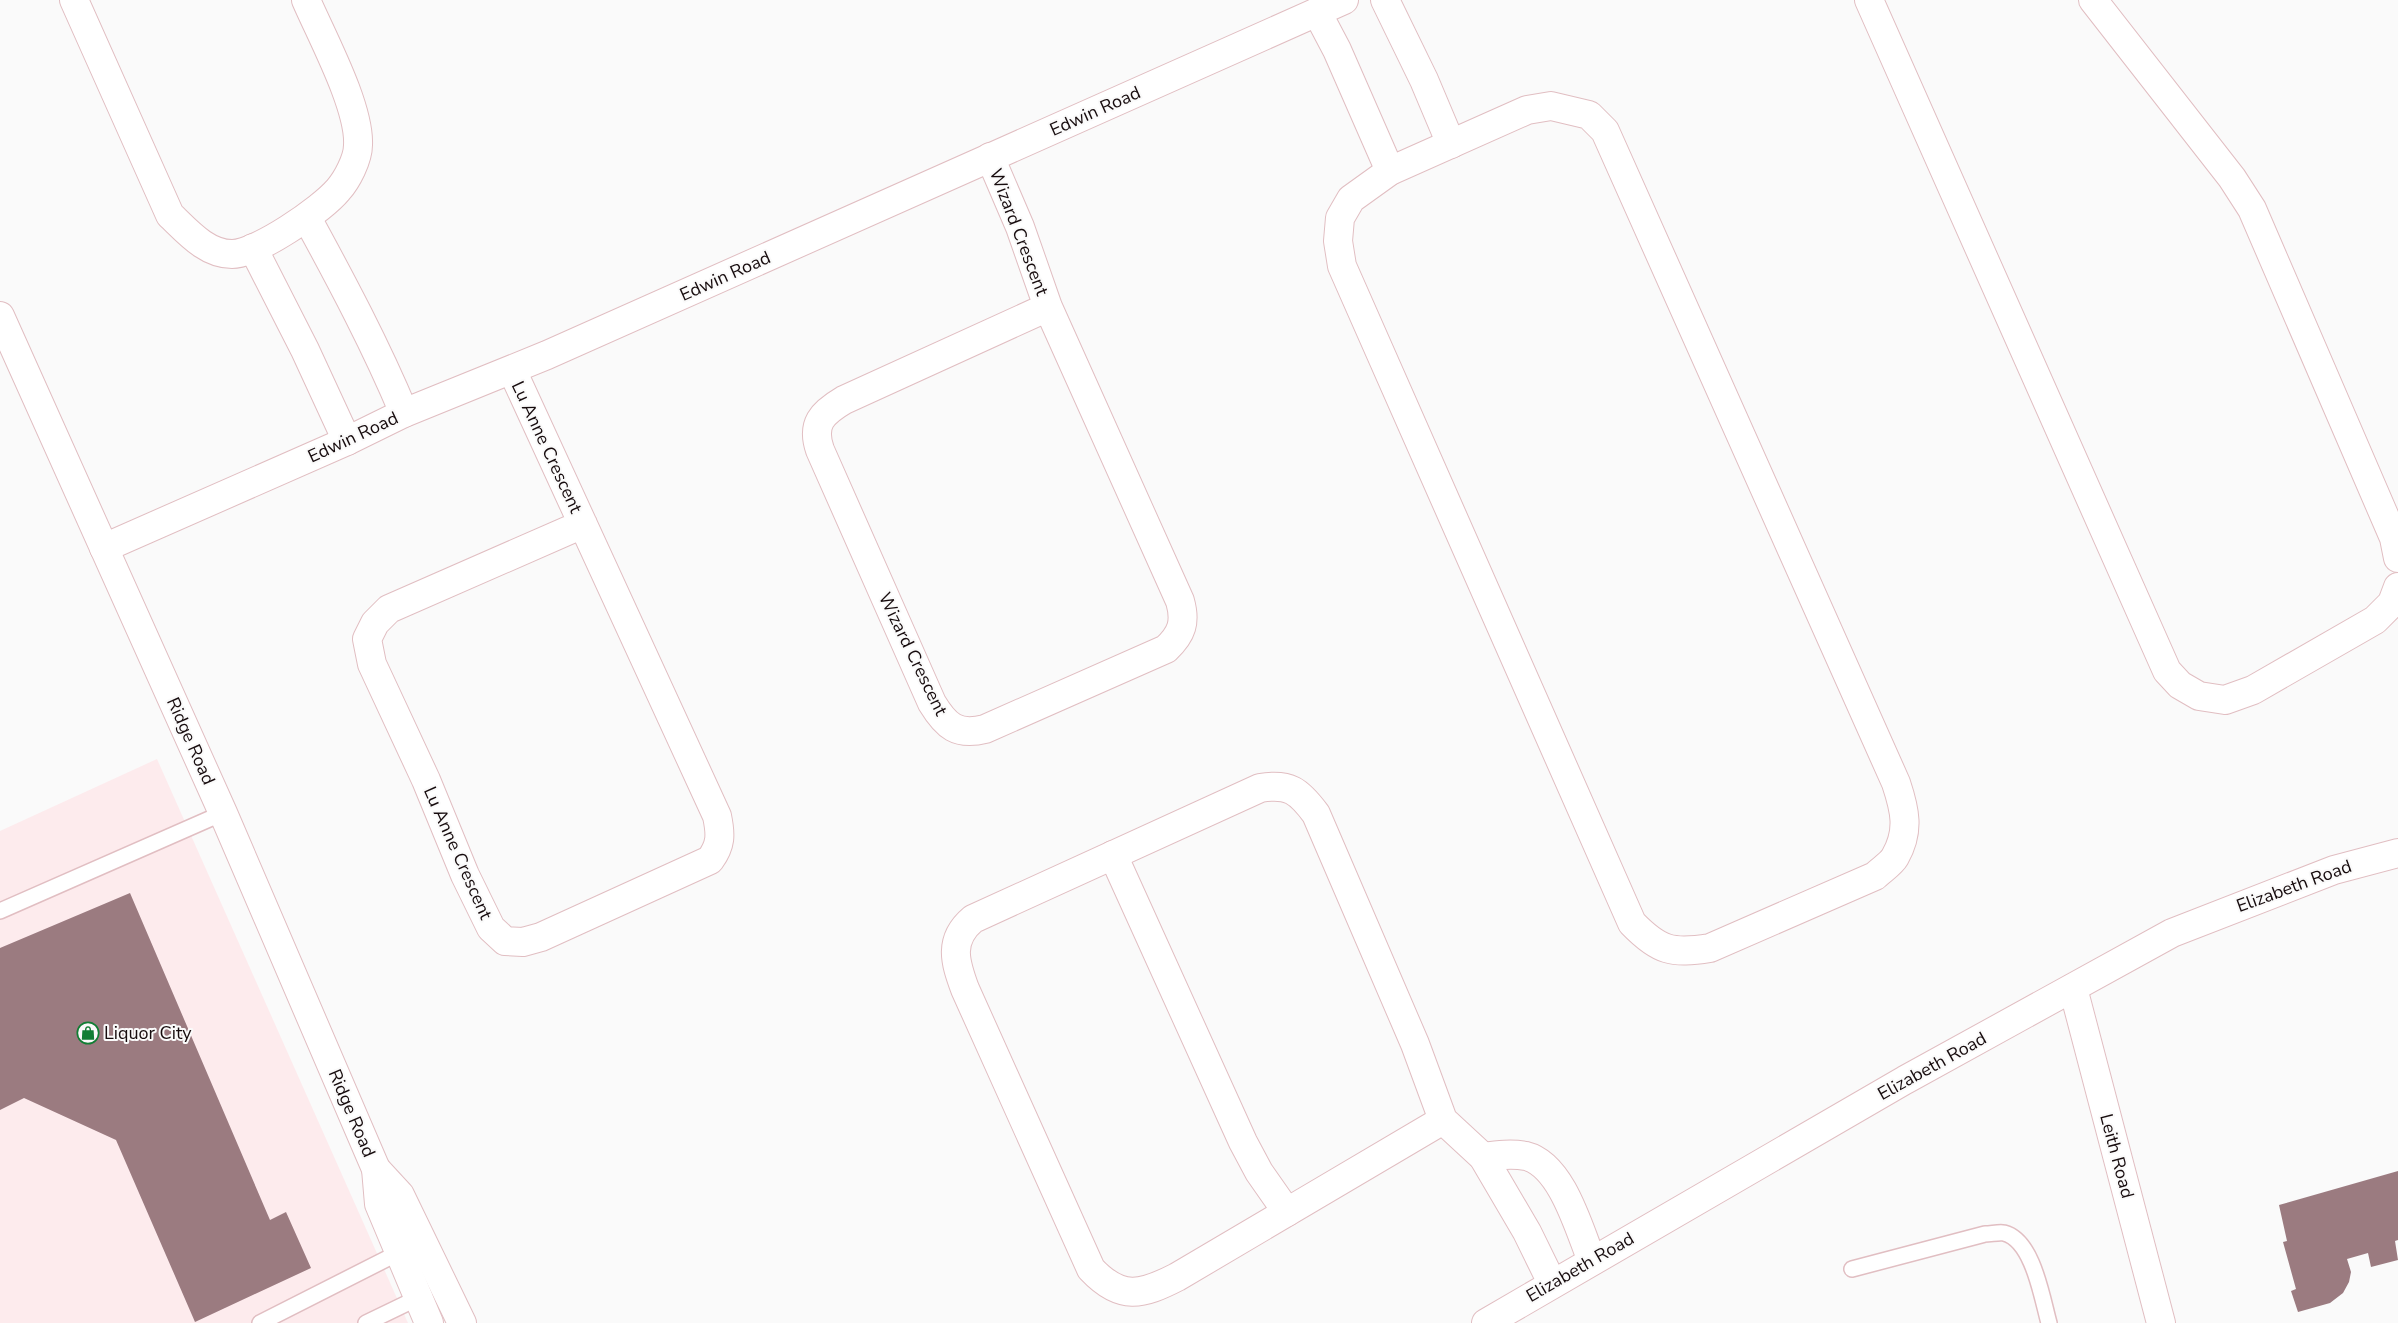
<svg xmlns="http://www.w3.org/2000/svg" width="2398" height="1323" viewBox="0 0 2398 1323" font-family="'Nunito Sans',sans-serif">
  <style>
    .built { fill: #fdebed }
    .building { fill: #9b7b80 }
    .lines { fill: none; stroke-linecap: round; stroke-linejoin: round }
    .service-casing { stroke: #e1bec2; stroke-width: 18 }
    .minor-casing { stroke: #e1bec2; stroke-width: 30 }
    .tertiary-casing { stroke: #e1bec2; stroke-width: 30 }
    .secondary-casing { stroke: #e1bec2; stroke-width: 30 }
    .service { stroke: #fff; stroke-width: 15 }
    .minor { stroke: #fff; stroke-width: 28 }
    .tertiary { stroke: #fff; stroke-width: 28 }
    .secondary { stroke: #fff; stroke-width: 28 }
    .labels { text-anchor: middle; stroke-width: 4; stroke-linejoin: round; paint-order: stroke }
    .street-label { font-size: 18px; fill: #160b0d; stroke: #fafafa }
    .poi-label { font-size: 18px; fill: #160b0d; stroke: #fafafa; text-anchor: start }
  </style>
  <rect width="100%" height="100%" fill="#fafafa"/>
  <!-- built -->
  <path class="built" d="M157,759L408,1323H0V831Z"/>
  <!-- building -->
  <g class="building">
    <path d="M130,893L270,1220L286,1212L311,1268L195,1322L116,1140L24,1098L0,1110V948Z"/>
    <path d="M2398,1171V1240L2395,1241L2398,1260L2371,1267L2368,1253L2347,1259L2351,1272L2349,1282L2343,1293L2330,1303L2298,1312L2291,1291L2296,1289L2283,1242L2287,1241L2279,1205Z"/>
  </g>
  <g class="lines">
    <!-- service casing -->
    <g class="service-casing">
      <g id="service">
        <path d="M0,911L223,813"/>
        <path d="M1852,1269L1985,1234C1991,1234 1999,1232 2004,1233C2033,1240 2042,1298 2049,1323"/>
        <path d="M260,1323L406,1249"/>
        <path d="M366,1323L424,1295"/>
      </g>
    </g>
    <!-- minor casing -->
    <g class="minor-casing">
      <g id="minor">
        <path d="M74,0L170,215C187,231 206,254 232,254C257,254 322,209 338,190C347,180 358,159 358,145C360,107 322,37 306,0"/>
        <path d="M1385,0L1424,80L1451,144"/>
        <path d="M1869,0L2167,671L2180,685L2199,696L2225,700L2253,690L2375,620L2392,603L2398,587"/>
        <path d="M2093,0L2232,178L2252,209L2394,538L2398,558"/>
        <path d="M1317,12L1337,50L1390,171"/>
        <path d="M1551,106L1589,115L1605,131L1896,783C1905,810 1910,831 1895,857C1891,864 1881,870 1875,876L1710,948C1672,954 1659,951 1632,923L1342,266L1338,241L1340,218L1351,199L1390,171L1527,110Z"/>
        <path d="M990,157L1020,227L1048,307L1180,601C1186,622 1182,634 1166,649L985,729C957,736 946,726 932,703L820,450C811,424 822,413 844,400L1048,307"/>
        <path d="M307,218C342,282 376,346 404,413"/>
        <path d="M253,248L305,350L347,441"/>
        <path d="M512,370L717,816C721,835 721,845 710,860L541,937L523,942L505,941L491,928L465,875L426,780L372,664L367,639L375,623L389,609L583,524"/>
        <path d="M104,548L347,441L404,413L547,355L1344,0"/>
        <path d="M1113,855L1243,1142L1259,1172L1287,1212"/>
        <path d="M2073,988L2161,1323"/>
        <path d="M1443,1120L1177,1277C1142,1295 1121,1301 1091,1269L965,989C955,962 948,940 973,919L1260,788C1289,783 1299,791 1316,814L1415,1044L1443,1120L1483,1157L1527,1232L1552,1283"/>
        <path d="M1483,1157C1497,1155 1512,1153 1526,1156C1562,1165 1579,1229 1592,1261"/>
      </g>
    </g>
    <!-- tertiary casing -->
    <g class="tertiary-casing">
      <path id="tertiary" d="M1486,1323L1905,1080L2172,933L2334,870L2398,853"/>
    </g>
    <!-- secondary casing -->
    <g class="secondary-casing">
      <g id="secondary">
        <path d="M0,316L223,813L376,1169L379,1204L429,1323"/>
        <path d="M376,1169L400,1195L462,1323"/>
      </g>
    </g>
    <!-- service -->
    <use href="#service" class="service"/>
    <!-- minor -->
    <use href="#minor" class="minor"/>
    <!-- tertiary -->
    <use href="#tertiary" class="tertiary"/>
    <!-- secondary -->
    <use href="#secondary" class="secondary"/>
  </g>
  <!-- icons -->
  <defs>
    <g id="shop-ring" transform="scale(1.125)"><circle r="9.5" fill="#fafafa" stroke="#117e34" stroke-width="1.5"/><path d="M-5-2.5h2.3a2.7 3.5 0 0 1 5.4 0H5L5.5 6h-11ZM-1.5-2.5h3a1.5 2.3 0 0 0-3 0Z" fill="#117e34"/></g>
  </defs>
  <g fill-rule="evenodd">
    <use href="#shop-ring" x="88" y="1033"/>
  </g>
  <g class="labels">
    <!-- street labels -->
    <g class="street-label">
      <text transform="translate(1095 111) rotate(-24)" y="6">Edwin Road</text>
      <text transform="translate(1019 232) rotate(69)" y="6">Wizard Crescent</text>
      <text transform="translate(725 276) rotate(-24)" y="6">Edwin Road</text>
      <text transform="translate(353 437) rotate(-25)" y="6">Edwin Road</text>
      <text transform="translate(547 447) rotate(65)" y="6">Lu Anne Crescent</text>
      <text transform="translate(913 654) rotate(64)" y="6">Wizard Crescent</text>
      <text transform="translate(191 741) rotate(66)" y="6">Ridge Road</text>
      <text transform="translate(458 853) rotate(66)" y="6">Lu Anne Crescent</text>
      <text transform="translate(2294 886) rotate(-20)" y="6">Elizabeth Road</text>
      <text transform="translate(1932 1066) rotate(-29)" y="6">Elizabeth Road</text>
      <text transform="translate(352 1113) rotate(67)" y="6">Ridge Road</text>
      <text transform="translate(2117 1156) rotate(75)" y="6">Leith Road</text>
      <text transform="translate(1580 1267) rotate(-30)" y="6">Elizabeth Road</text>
    </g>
    <!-- poi labels -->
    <g class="poi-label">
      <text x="104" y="1039">Liquor City</text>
    </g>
  </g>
</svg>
